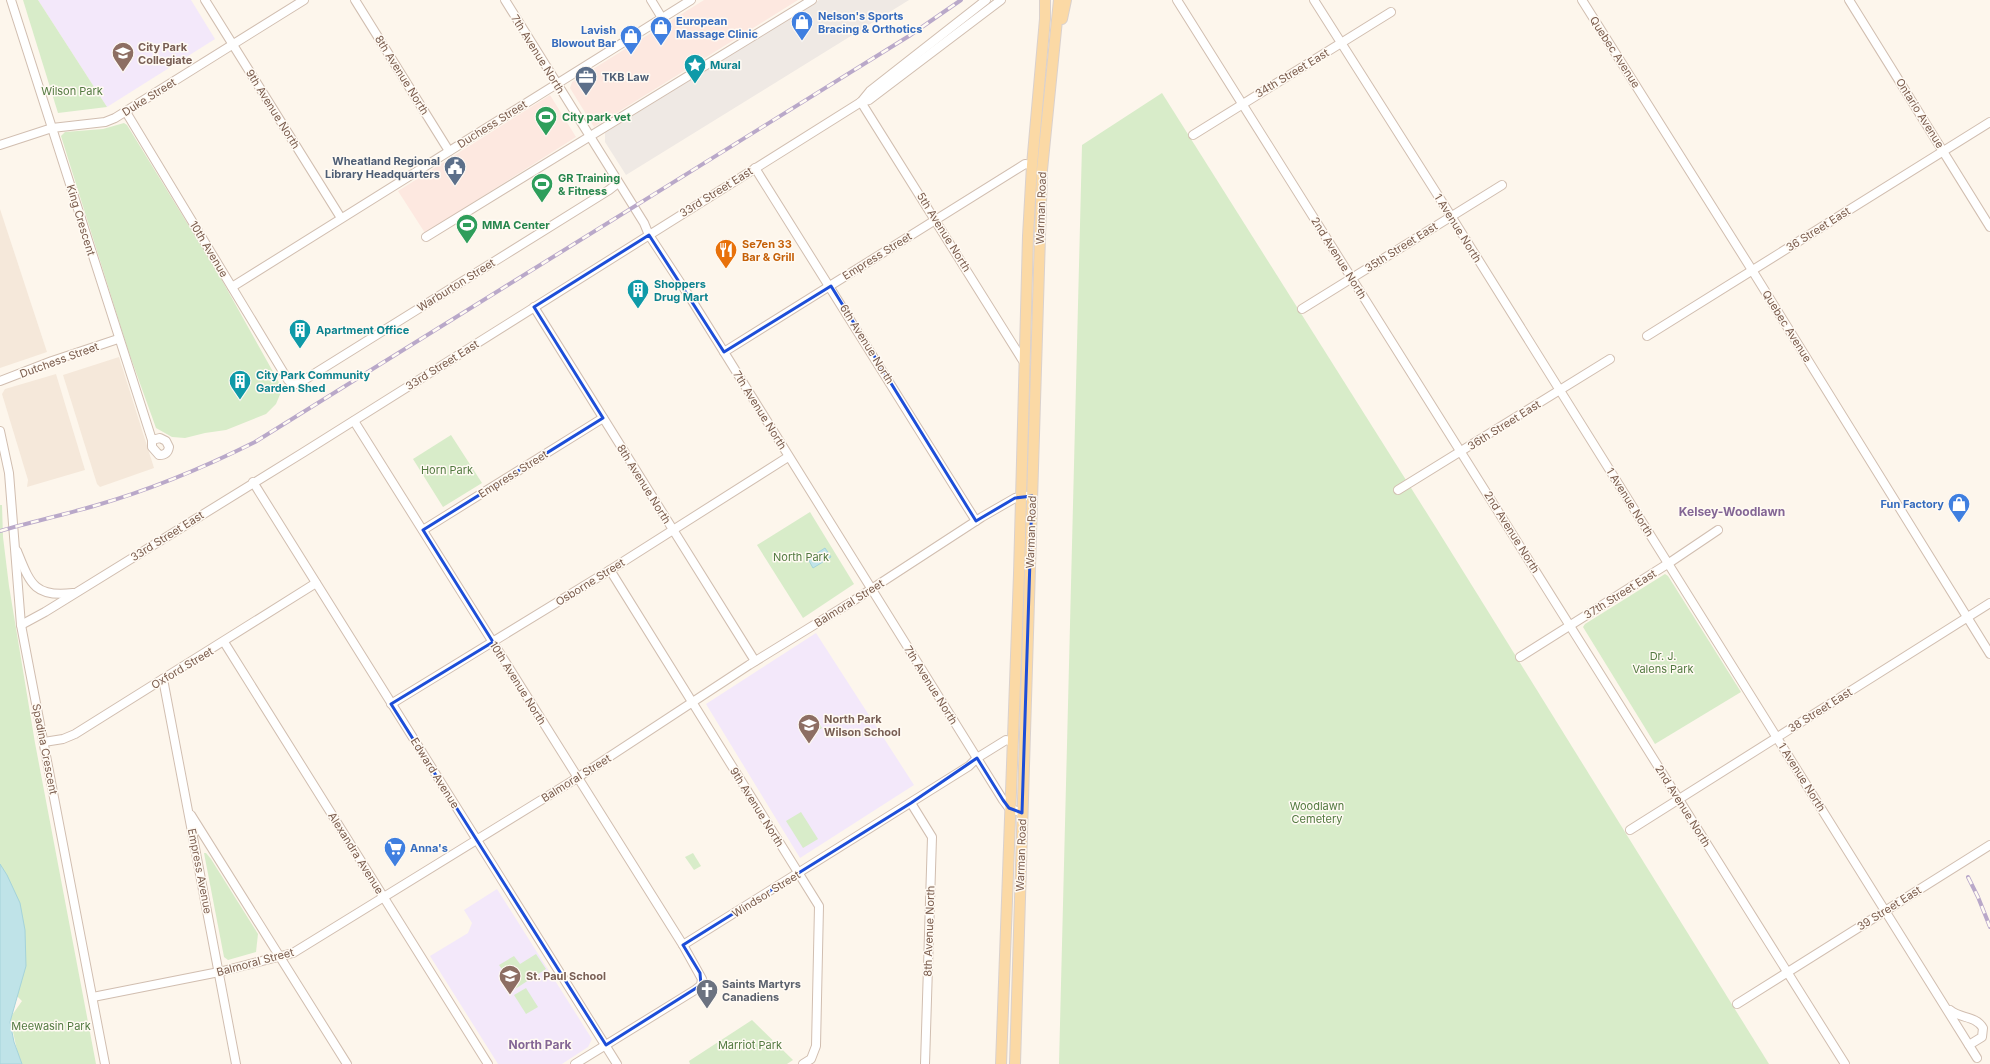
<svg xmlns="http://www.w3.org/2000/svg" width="1990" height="1064" viewBox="0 0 1990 1064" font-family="Inter,sans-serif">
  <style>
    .residential { fill: #f5e8da }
    .commercial { fill: #fde8e0 }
    .industrial { fill: #efe9e4 }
    .education { fill: #f3e8fa }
    .green { fill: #d8ecc9 }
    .water { fill: #bfe3e8; stroke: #a5d3da }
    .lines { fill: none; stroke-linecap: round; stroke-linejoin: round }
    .minor-casing { stroke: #d1beb0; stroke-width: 10 }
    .major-casing { stroke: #dad1cd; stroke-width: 12 }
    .minor { stroke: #fff; stroke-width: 8 }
    .major { stroke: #fbd9a5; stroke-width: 10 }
    .rail-casing { stroke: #b9a8c9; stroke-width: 4 }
    .rail { stroke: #fffaf3; stroke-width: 2.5; stroke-dasharray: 8; stroke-linecap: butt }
    .marked { fill: none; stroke: #1d4ed8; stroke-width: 3; stroke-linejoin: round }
    .labels { text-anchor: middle; stroke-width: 3; stroke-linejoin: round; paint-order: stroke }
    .shop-label { font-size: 11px; font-weight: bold; fill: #366cbe; stroke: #fffaf3; text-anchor: start }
    .education-label { font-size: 11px; font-weight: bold; fill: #785e54; stroke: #fffaf3; text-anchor: start }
    .street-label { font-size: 11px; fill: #7a5c4d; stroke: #fffaf3 }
    .culture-label { font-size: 11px; font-weight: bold; fill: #0d838f; stroke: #fffaf3; text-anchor: start }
    .service-label { font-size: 11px; font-weight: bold; fill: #4e5e75; stroke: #fffaf3; text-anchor: start }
    .park-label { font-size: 11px; fill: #537a41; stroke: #fffaf3 }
    .leisure-label { font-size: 11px; font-weight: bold; fill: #27864d; stroke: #fffaf3; text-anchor: start }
    .food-label { font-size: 11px; font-weight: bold; fill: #c56008; stroke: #fffaf3; text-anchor: start }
    .worship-label { font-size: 11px; font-weight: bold; fill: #5b616d; stroke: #fffaf3; text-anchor: start }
    .neighbourhood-label { font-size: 12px; font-weight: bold; fill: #846695; stroke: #fffaf3 }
  </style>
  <rect width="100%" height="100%" fill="#fdf6ec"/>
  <!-- residential -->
  <g class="residential">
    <path d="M0,209L47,352L0,368Z"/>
    <path d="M119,357L154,468L100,487L97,484L63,375Z"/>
    <path d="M56,374L85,470L27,487L28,480L2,394L5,389Z"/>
  </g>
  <!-- commercial -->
  <g class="commercial">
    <path d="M704,0H798L594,127L570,88L572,82Z"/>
    <path d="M550,95L576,137L425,233L398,191Z"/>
  </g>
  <!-- industrial -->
  <path class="industrial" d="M819,0H909L626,175L605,142V133Z"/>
  <!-- education -->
  <g class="education">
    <path d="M38,0H191L215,39L107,107Z"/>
    <path d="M816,633L914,785L800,858L706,704Z"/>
    <path d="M497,889L592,1039L588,1047L562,1064H498L430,956L468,933L472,923L464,910Z"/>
  </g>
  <!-- green -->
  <g class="green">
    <path d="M23,0H38L107,107L58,113Z"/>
    <path d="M1162,93L1435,526L1769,1064H1059L1082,145Z"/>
    <path d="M124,123L127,125L219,275L281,386V392L276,404L266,414L226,430L205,433L185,438L172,437L156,428L128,350L61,136L65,132L103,129Z"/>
    <path d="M451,435L482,483L443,507L413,459Z"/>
    <path d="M0,505H2L3,537L9,586L35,743L96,1064H20L10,1018L22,1001L7,986L0,884Z"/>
    <path d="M810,512L854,584L803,618L757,545Z"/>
    <path d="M1665,574L1668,576L1741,692L1655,744L1583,627L1585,624Z"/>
    <path d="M818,721L822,728L808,737L804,730Z"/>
    <path d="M801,812L818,839L803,848L786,821Z"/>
    <path d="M204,853H206L211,859L258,934L256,952L228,960L224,957Z"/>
    <path d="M693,853L701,866L694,870L685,857Z"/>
    <path d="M536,954L546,969L515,989L499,965L514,956L520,964Z"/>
    <path d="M526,988L538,1007L526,1014L514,995Z"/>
    <path d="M752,1020L793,1060L787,1064H690L689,1061Z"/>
  </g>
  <!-- water -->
  <g class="water">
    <path d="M825,548L831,557L813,568L808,559Z"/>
    <path d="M0,864L7,875L20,903L25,930L26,966L10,1022L14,1042L22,1064H0Z"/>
  </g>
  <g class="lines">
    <!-- minor casing -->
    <g class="minor-casing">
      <g id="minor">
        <path d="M11,0L152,440V447L159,455C165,455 168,453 169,447L166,441L160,438L152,440"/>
        <path d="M205,0L341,218"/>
        <path d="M355,0L449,151"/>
        <path d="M505,0L644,223L649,235L691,299L1003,800L1009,808L1022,813"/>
        <path d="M651,0L662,18"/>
        <path d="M1177,0L1845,1064"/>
        <path d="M1314,0L1451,216L1977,1058"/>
        <path d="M1582,0L1752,270L1990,654"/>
        <path d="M1849,0L1990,227"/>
        <path d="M861,102L1025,364"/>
        <path d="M861,102L869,100L1001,0"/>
        <path d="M126,112L288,380L293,385L301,382L609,190L618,183"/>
        <path d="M1193,135L1391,12"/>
        <path d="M0,145L52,128L105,122L115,118L304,0"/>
        <path d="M755,168L976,521"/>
        <path d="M426,237L812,0"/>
        <path d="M232,287L691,0"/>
        <path d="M534,307L755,661"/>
        <path d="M1302,309L1502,185"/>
        <path d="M1647,336L1990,122"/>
        <path d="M724,352L1025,164L1032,165"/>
        <path d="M0,381L52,361L118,339"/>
        <path d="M354,421L683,945L702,979L701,985L695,990L575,1064"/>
        <path d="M0,431L9,473L21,625L105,1064"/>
        <path d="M253,482L617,1064"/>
        <path d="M1398,490L1610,359"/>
        <path d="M423,530L603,418"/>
        <path d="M17,551C30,583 34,598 73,593"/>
        <path d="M610,570L819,906L816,1046L811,1059L803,1064"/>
        <path d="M21,625L45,612L304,452L861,102L870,91L986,0"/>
        <path d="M224,642L488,1064"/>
        <path d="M1520,657L1669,563L1718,530"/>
        <path d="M163,679L236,1064"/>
        <path d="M391,704L610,570L788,457"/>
        <path d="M44,742L63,739L75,734L316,583"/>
        <path d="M911,803L932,837L925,1064"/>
        <path d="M191,815L347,1064"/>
        <path d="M1630,830L1990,603"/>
        <path d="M683,945L969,766L977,758L1006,740L1012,742"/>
        <path d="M93,997L219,972L293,953L577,778L749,665L853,601L982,517L1015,498L1027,496"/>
        <path d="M1737,1004L1990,845"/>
        <path d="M1950,1010C1960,1019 1975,1015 1983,1028L1982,1037L1969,1045"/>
      </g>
    </g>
    <!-- major casing -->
    <g class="major-casing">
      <g id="major">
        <path d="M1062,19L1066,0"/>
        <path d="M1001,1064L1019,574L1028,236L1032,165L1045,19V0"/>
        <path d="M1015,1064L1042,170L1059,0"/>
      </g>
    </g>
    <!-- minor -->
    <use href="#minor" class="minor"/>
    <!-- major -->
    <use href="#major" class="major"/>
    <!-- rail casing -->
    <g class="rail-casing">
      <g id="rail">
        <path d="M0,531C31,522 63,515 94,506C150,490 203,468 255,442L909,36L961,0"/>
        <path d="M1968,877L1978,897L1990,927"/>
      </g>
    </g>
    <!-- rail -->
    <use href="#rail" class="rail"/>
  </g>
  <!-- marked area -->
  <path class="marked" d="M649,235L724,352L831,286L976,521L1015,498L1032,496L1022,813L1009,808L1003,800L977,758L911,803L683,945L700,973L701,985L606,1045L391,704L493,642L423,530L603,418L534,307Z"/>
  <!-- icons -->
  <defs>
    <g id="shop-pin" transform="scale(1.15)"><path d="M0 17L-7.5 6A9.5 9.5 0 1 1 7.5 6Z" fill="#3f7fe0" stroke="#fffaf3"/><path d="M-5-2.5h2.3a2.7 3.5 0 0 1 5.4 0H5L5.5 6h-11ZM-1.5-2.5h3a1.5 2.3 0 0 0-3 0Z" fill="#fff"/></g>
    <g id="school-pin" transform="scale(1.15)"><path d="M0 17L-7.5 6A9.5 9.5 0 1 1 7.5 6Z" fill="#8d6e63" stroke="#fffaf3"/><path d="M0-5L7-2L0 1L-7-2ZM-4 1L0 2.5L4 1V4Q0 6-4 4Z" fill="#fff"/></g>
    <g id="sight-pin" transform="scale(1.15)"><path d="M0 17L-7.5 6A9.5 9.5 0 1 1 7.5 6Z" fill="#0f9aa8" stroke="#fffaf3"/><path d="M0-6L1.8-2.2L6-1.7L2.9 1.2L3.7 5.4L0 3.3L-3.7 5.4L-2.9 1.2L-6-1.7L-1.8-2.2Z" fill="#fff"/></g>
    <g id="office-pin" transform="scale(1.15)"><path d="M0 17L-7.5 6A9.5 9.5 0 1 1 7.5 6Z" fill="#5c6f8a" stroke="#fffaf3"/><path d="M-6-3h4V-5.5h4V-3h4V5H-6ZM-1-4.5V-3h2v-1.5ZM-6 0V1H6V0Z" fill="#fff"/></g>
    <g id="stadium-pin" transform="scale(1.15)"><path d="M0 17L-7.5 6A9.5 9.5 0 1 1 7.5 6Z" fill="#2e9e5b" stroke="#fffaf3"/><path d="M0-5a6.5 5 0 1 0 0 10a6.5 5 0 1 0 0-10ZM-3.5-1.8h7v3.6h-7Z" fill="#fff"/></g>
    <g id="civic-pin" transform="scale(1.15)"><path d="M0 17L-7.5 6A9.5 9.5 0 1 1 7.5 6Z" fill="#5c6f8a" stroke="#fffaf3"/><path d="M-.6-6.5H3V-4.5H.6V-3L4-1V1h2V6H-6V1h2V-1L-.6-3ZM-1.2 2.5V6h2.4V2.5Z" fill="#fff"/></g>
    <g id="restaurant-pin" transform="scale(1.15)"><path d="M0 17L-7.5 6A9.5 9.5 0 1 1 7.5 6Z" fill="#e8710a" stroke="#fffaf3"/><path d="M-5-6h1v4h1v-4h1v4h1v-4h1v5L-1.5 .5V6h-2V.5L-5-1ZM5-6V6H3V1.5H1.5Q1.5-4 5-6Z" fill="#fff"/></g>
    <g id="building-pin" transform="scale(1.15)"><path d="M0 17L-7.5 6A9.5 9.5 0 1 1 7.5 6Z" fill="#0f9aa8" stroke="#fffaf3"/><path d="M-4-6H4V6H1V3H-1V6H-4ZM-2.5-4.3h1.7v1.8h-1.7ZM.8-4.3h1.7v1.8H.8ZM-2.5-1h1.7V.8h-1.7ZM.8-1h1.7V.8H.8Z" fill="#fff"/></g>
    <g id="supermarket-pin" transform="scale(1.15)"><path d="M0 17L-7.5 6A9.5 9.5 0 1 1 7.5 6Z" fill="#3f7fe0" stroke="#fffaf3"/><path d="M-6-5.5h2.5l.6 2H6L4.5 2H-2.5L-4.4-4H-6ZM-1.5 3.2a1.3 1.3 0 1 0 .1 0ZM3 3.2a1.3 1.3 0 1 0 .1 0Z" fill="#fff"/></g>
    <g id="church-pin" transform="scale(1.15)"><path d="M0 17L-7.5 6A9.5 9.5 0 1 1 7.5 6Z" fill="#6b7280" stroke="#fffaf3"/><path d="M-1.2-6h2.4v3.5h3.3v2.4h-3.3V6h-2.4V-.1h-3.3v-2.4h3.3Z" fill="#fff"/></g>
  </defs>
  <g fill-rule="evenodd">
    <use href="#shop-pin" x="802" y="22"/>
    <use href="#shop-pin" x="661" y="27"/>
    <use href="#shop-pin" x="631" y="36"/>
    <use href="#school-pin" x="123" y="53"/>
    <use href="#sight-pin" x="695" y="65"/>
    <use href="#office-pin" x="586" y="77"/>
    <use href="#stadium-pin" x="546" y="117"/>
    <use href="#civic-pin" x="455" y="167"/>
    <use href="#stadium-pin" x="542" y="184"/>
    <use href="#stadium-pin" x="467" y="225"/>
    <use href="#restaurant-pin" x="726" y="250"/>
    <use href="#building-pin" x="638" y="290"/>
    <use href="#building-pin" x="300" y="330"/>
    <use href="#building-pin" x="240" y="381"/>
    <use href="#shop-pin" x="1959" y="504"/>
    <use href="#school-pin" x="809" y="725"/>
    <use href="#supermarket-pin" x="395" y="848"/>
    <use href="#school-pin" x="510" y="976"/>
    <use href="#church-pin" x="707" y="990"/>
  </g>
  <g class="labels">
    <!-- shop labels -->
    <g class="shop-label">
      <text x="818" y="20">Nelson's Sports<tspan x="818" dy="13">Bracing &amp; Orthotics</tspan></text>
      <text x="676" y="25">European<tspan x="676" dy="13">Massage Clinic</tspan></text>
      <text x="616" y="34" text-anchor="end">Lavish<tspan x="616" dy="13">Blowout Bar</tspan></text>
      <text x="1944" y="508" text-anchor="end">Fun Factory</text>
      <text x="410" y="852">Anna's</text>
    </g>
    <!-- education labels -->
    <g class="education-label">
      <text x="138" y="51">City Park<tspan x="138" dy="13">Collegiate</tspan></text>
      <text x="824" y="723">North Park<tspan x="824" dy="13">Wilson School</tspan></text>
      <text x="526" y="980">St. Paul School</text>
    </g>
    <!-- street labels -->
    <g class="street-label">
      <text transform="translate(1615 52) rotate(57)" y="4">Quebec Avenue</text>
      <text transform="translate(538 54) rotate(58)" y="4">7th Avenue North</text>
      <text transform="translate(1292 73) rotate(-31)" y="4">34th Street East</text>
      <text transform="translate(402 75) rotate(58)" y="4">8th Avenue North</text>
      <text transform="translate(149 97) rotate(-32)" y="4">Duke Street</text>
      <text transform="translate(273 109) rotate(58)" y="4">9th Avenue North</text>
      <text transform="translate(1920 113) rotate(58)" y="4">Ontario Avenue</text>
      <text transform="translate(492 124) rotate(-32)" y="4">Duchess Street</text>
      <text transform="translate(716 192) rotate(-32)" y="4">33rd Street East</text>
      <text transform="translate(1041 208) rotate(-88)" y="4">Warman Road</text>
      <text transform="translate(81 220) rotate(73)" y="4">King Crescent</text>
      <text transform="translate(1458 228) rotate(58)" y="4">1 Avenue North</text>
      <text transform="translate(1818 229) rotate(-32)" y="4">36 Street East</text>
      <text transform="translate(944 232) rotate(58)" y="4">5th Avenue North</text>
      <text transform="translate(1401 247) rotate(-32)" y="4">35th Street East</text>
      <text transform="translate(209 249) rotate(59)" y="4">10th Avenue</text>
      <text transform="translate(877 256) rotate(-32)" y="4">Empress Street</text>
      <text transform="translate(1339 258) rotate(58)" y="4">2nd Avenue North</text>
      <text transform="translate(456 285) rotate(-32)" y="4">Warburton Street</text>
      <text transform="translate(1787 326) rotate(58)" y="4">Quebec Avenue</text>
      <text transform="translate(867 344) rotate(58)" y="4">6th Avenue North</text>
      <text transform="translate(59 360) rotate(-20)" y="4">Dutchess Street</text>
      <text transform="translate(442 365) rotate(-32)" y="4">33rd Street East</text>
      <text transform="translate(760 410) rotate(58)" y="4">7th Avenue North</text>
      <text transform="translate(1504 425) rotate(-32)" y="4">36th Street East</text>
      <text transform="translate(513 474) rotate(-32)" y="4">Empress Street</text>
      <text transform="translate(644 484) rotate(58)" y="4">8th Avenue North</text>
      <text transform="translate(1630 502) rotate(58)" y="4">1 Avenue North</text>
      <text transform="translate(1031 532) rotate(-88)" y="4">Warman Road</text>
      <text transform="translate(1512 532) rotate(58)" y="4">2nd Avenue North</text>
      <text transform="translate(167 536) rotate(-32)" y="4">33rd Street East</text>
      <text transform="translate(590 582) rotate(-32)" y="4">Osborne Street</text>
      <text transform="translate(1620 594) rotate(-32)" y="4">37th Street East</text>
      <text transform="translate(849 603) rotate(-32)" y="4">Balmoral Street</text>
      <text transform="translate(182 668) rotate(-31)" y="4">Oxford Street</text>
      <text transform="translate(518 683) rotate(58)" y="4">10th Avenue North</text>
      <text transform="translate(931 685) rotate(58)" y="4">7th Avenue North</text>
      <text transform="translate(1820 710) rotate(-32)" y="4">38 Street East</text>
      <text transform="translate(45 749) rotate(79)" y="4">Spadina Crescent</text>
      <text transform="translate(435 773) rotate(58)" y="4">Edward Avenue</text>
      <text transform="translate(1802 777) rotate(58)" y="4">1 Avenue North</text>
      <text transform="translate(576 778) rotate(-32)" y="4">Balmoral Street</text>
      <text transform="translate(1683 806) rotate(58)" y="4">2nd Avenue North</text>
      <text transform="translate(757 807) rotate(58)" y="4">9th Avenue North</text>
      <text transform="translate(356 853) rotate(58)" y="4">Alexandra Avenue</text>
      <text transform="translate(1021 855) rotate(-88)" y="4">Warman Road</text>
      <text transform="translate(200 871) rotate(79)" y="4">Empress Avenue</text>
      <text transform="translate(766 894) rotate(-32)" y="4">Windsor Street</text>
      <text transform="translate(1889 908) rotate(-32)" y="4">39 Street East</text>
      <text transform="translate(929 931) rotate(-88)" y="4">8th Avenue North</text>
      <text transform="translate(255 962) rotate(-15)" y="4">Balmoral Street</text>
    </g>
    <!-- culture labels -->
    <g class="culture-label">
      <text x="710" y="69">Mural</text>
      <text x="654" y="288">Shoppers<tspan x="654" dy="13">Drug Mart</tspan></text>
      <text x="316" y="334">Apartment Office</text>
      <text x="256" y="379">City Park Community<tspan x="256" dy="13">Garden Shed</tspan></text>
    </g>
    <!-- service labels -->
    <g class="service-label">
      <text x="602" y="81">TKB Law</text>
      <text x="440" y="165" text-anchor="end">Wheatland Regional<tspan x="440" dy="13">Library Headquarters</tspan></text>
    </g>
    <!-- park labels -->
    <g class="park-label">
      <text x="72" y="95">Wilson Park</text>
      <text x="447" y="474">Horn Park</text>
      <text x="801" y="561">North Park</text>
      <text x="1663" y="660">Dr. J.<tspan x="1663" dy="13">Valens Park</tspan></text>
      <text x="1317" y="810">Woodlawn<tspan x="1317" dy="13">Cemetery</tspan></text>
      <text x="51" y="1030">Meewasin Park</text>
      <text x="750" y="1049">Marriot Park</text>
    </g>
    <!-- leisure labels -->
    <g class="leisure-label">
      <text x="562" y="121">City park vet</text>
      <text x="558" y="182">GR Training<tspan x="558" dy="13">&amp; Fitness</tspan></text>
      <text x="482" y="229">MMA Center</text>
    </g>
    <!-- food labels -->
    <g class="food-label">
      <text x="742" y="248">Se7en 33<tspan x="742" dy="13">Bar &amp; Grill</tspan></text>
    </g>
    <!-- worship labels -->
    <g class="worship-label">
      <text x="722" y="988">Saints Martyrs<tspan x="722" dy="13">Canadiens</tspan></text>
    </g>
    <!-- neighbourhood labels -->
    <g class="neighbourhood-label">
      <text x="1732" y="516">Kelsey-Woodlawn</text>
      <text x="540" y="1049">North Park</text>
    </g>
  </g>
</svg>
